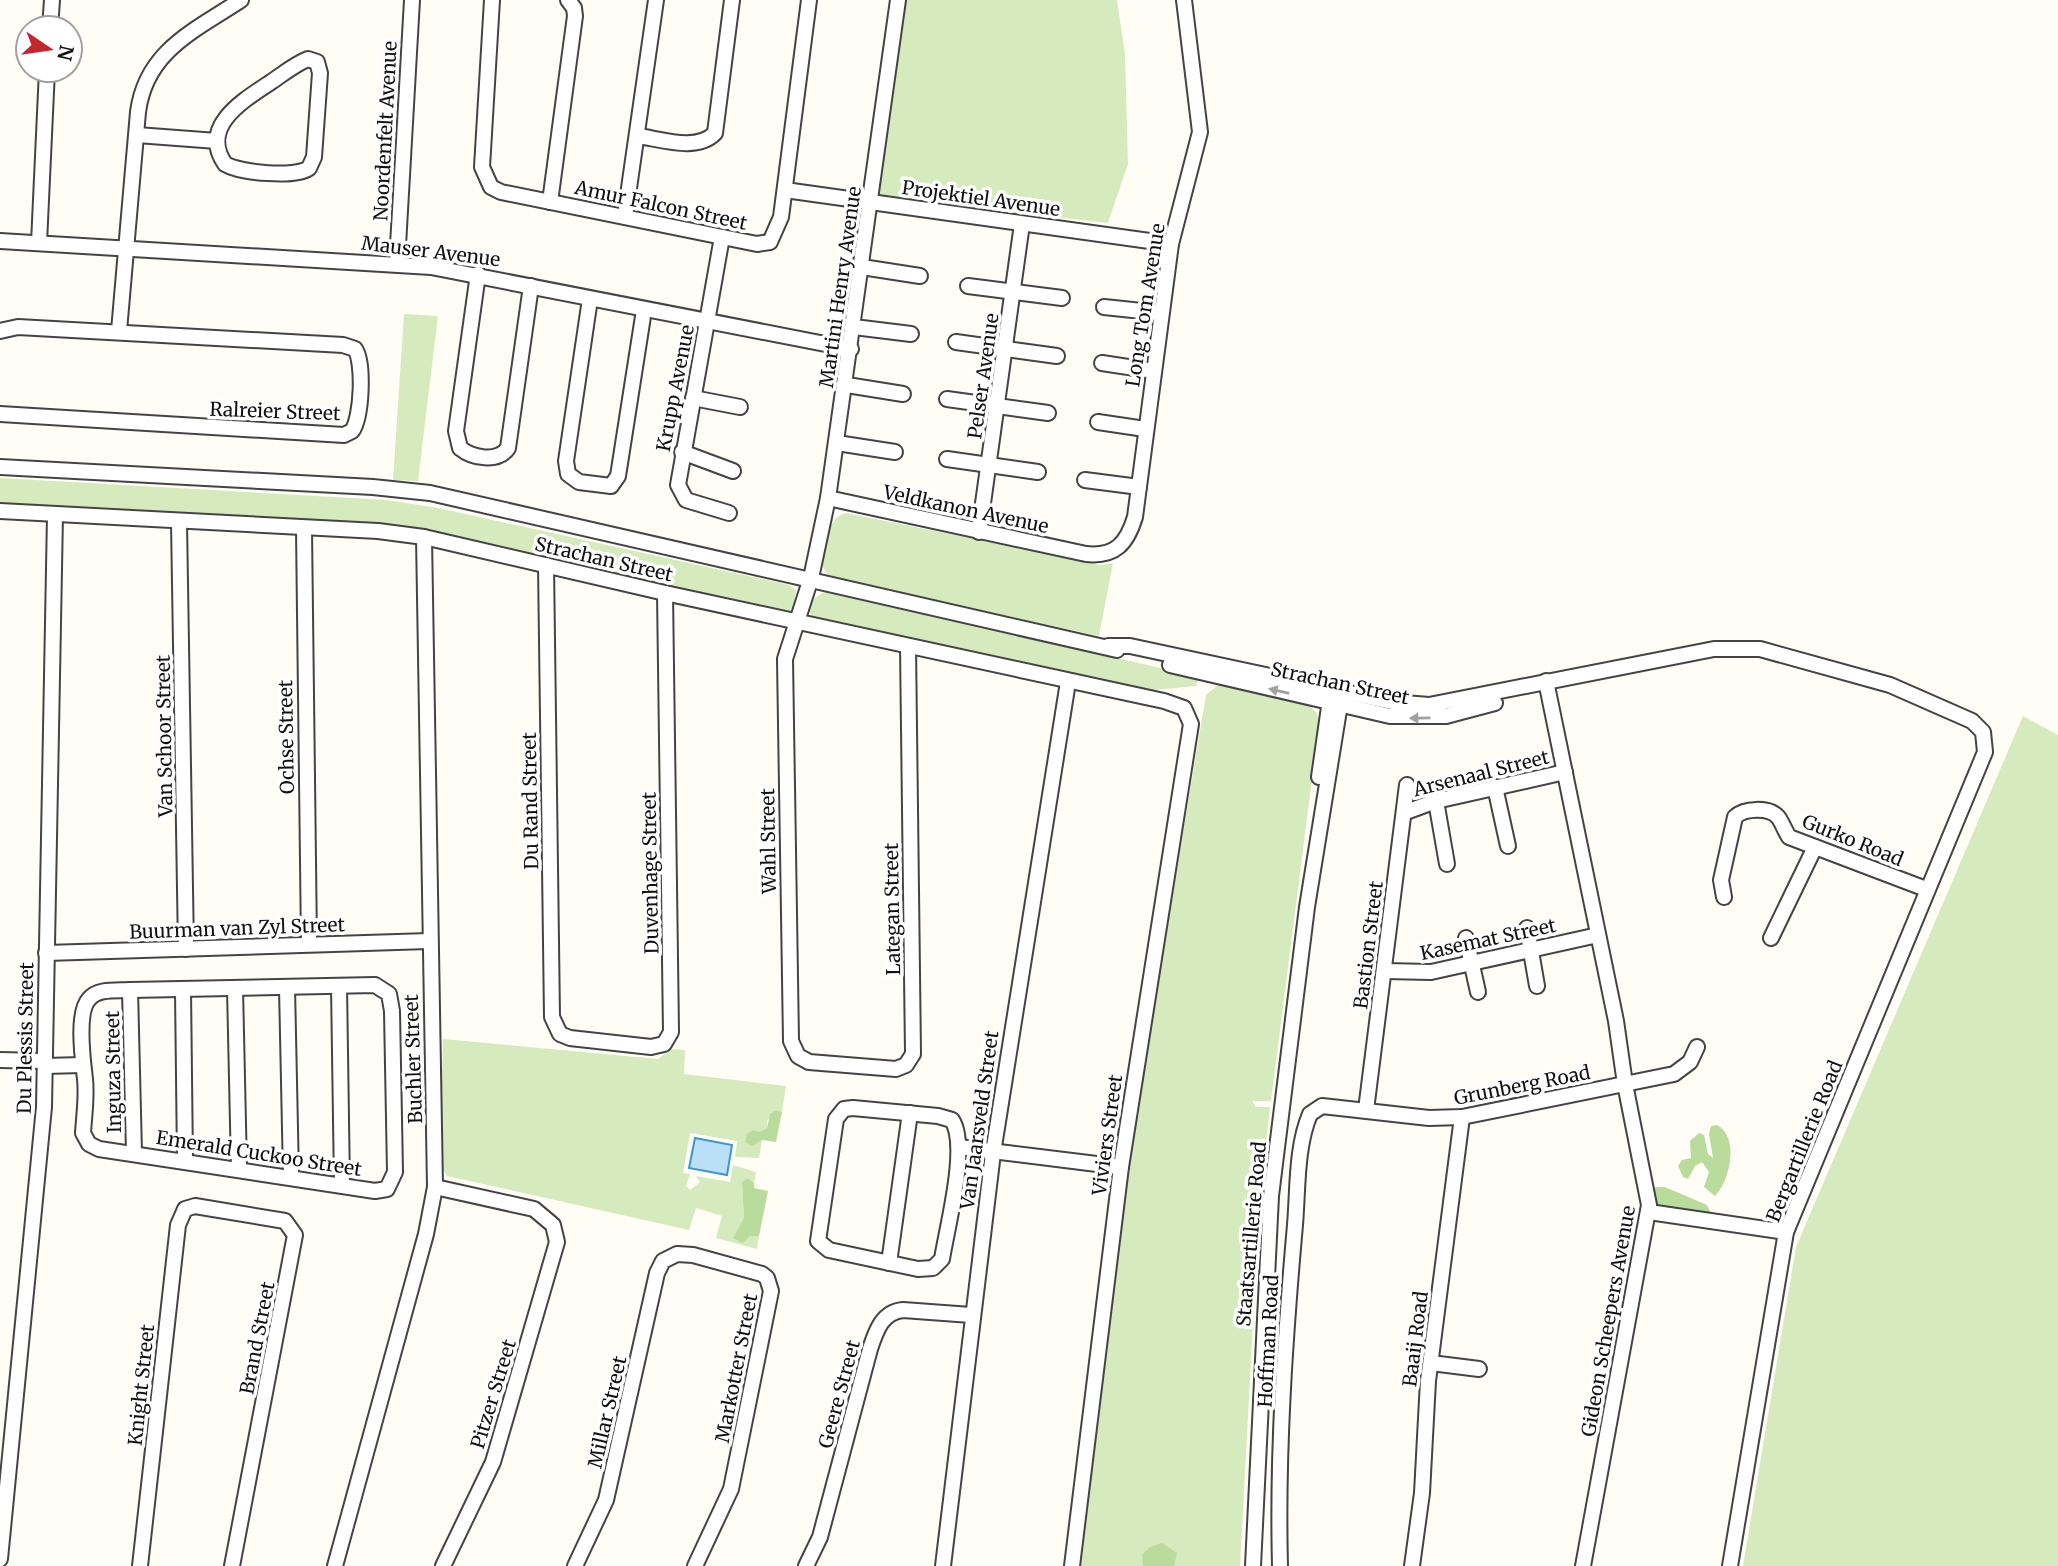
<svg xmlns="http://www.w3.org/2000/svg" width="2058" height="1566" viewBox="0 0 2058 1566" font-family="Merriweather,serif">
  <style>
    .green { fill: #d5ebbd }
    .forest { fill: #b9dc9c }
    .water { fill: #b9e0f7; stroke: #3f96cf; stroke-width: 2 }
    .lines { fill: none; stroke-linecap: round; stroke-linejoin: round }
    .minor-casing { stroke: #444; stroke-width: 18 }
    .minor { stroke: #fff; stroke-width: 14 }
    .oneway { fill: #a0a0a0 }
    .labels { text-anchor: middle; stroke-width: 7; stroke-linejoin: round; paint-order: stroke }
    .street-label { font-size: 19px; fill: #111; stroke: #fff }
  </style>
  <rect width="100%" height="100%" fill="#fffdf5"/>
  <!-- green -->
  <g class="green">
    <path d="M905,0H1117L1125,54L1128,164L1108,223L1064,218L1035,221L882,197L877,189Z"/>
    <path d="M404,314L438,316L418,481L393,480Z"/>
    <path d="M0,478L387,500L438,508L789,585L796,590L793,610L788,613L486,546L0,507Z"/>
    <path d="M846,513L1101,565L1113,563L1099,636L829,578L822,565C825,547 825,518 846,513Z"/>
    <path d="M824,592L1196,676L1198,680L1196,686L1144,691L812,618L809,609L812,600Z"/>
    <path d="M1219,684L1306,703L1317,713L1319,724L1271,1101H1252L1256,1107H1270L1259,1209L1240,1566H1077L1135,1119L1206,695Z"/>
    <path d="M2023,716L2058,735V1566H1743L1796,1247Z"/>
    <path d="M443,1039L658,1059L671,1049L685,1050L684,1074L786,1086L782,1112L776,1110L767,1121V1128L760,1132L759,1141L762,1140L759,1158L735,1157L737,1141L690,1133L683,1173L690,1174L686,1186L690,1190L700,1182L696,1176L730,1182L733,1165L756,1172L754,1183L748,1178L742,1182L744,1218L741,1226L750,1236H759L757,1249L716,1238L722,1216L696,1208L689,1230L447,1176L440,1165Z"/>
  </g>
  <!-- forest -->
  <g class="forest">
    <path d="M776,1110L782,1112L776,1142L762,1140L752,1146L745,1142L747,1134L753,1130L760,1132L767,1128L770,1114Z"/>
    <path d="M1717,1125C1740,1137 1730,1181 1715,1196L1704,1187L1709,1172L1702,1162L1695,1166L1688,1179L1683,1177L1678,1166L1682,1160L1691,1158L1690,1141L1699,1133L1704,1135L1708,1154L1713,1158L1709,1134L1711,1126Z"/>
    <path d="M748,1178L754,1183V1188L768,1191L759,1236H750L743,1243L733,1238L744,1218L742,1182Z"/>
    <path d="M1655,1187H1665L1707,1205L1711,1213L1709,1216L1658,1207L1652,1197Z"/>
    <path d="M1162,1543L1177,1553L1174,1566H1143L1142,1555L1150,1547Z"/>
  </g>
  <!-- water -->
  <path class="water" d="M695,1138L732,1145L727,1175L689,1168Z"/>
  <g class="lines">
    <!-- minor casing -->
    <g class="minor-casing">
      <g id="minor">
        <path d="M492,0L482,167L491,187L501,192L757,244L770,242L781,217L809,0"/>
        <path d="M898,0L828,498L811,578L785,659L791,1041L798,1056L809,1062L896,1069L906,1065L913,1054L908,646"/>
        <path d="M50,28L52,0"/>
        <path d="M308,59L317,62L320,73L314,157L309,168C296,178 240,173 225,164C199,126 244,100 271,82C283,74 295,64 308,59Z"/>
        <path d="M137,135L217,141"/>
        <path d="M638,136C661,139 697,152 715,133L732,0"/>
        <path d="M785,190L1171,244"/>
        <path d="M550,202L575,16L574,8L568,0"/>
        <path d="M625,216L656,0"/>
        <path d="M722,237L678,485L686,500L729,513"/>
        <path d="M0,241L431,267L851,349"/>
        <path d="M39,243L47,70"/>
        <path d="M397,263L412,0"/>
        <path d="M862,267L920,276"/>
        <path d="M478,274L456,431L460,448C472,458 498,463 508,448L531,286"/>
        <path d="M968,286L1062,298"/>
        <path d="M590,299L566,461L568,474L579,482L611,486L618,476L644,310"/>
        <path d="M1104,307L1161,313"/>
        <path d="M854,327L911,334"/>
        <path d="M0,331L18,327L343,345L355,349C364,362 362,417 352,431L344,435L0,414"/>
        <path d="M119,331L138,112C146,51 194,31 241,0"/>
        <path d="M956,342L1057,356"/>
        <path d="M1102,363L1154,371"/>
        <path d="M847,385L903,394"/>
        <path d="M693,398L740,407"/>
        <path d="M947,399L1048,413"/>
        <path d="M1098,422L1145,429"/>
        <path d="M837,443L895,452"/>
        <path d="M682,452L733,471"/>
        <path d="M947,459L1038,472"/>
        <path d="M0,467L373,487L430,493L1117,650"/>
        <path d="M1085,480L1139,487"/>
        <path d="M828,498L1086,554C1116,557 1127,543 1135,517L1171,244L1200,132L1184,0"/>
        <path d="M0,511L378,531L424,537L665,593L1164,701L1184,708L1191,724L1121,1167L1072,1566"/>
        <path d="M179,522L186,949"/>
        <path d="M304,529L309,944"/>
        <path d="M979,532L1022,224"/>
        <path d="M546,565L552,1017L560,1034L570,1038L651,1047L664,1044L671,1032L665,593"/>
        <path d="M1108,646H1130L1392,702L1429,705L1714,649H1760L1890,685L1972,721L1983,732L1985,752L1786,1232L1730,1566"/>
        <path d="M1170,665L1390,716H1446L1495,703"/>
        <path d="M1546,681L1616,1021L1625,1084L1649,1205L1583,1566"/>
        <path d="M1319,777L1331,693"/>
        <path d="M1495,787L1508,846"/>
        <path d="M1436,801L1447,864"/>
        <path d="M1406,812L1436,801L1565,772"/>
        <path d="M1724,897L1721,880L1735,817C1744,808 1769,807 1778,817C1782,822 1785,831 1789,837L1926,889"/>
        <path d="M1527,928L1537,986"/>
        <path d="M1466,938L1478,992"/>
        <path d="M1771,938L1815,847"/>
        <path d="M46,953L429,941"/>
        <path d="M1385,971L1431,972L1598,935"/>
        <path d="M375,985L389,994L392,1011L395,1172L387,1189L375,1191L99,1149L89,1144L83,1133C84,1116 87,1097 85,1079C83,1061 76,1013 89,999C98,988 117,991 130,990Z"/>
        <path d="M339,986L342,1185"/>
        <path d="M287,987L291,1176"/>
        <path d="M235,988L239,1169"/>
        <path d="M130,990L134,1153"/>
        <path d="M183,990L185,1161"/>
        <path d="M0,1060L45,1061"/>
        <path d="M45,1066L82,1065"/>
        <path d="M853,1108L938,1116L952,1120C969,1146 947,1227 942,1259L933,1268L918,1269L829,1250L818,1241L836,1119L844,1109Z"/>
        <path d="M1366,1110L1407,785"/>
        <path d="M959,1147L1121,1167"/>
        <path d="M435,1187L534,1209L553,1225L557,1242L493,1462L443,1566"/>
        <path d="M1649,1212L1786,1232"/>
        <path d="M889,1263L910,1113"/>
        <path d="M1431,1363L1479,1369"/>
        <path d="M0,1559L44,1107L55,515"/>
        <path d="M140,1566L178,1225L185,1209L195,1206L285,1221L295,1235L232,1566"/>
        <path d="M335,1566L426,1234L435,1187L424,537"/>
        <path d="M575,1566L606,1500L657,1273L663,1261L677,1254L693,1255L762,1274L767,1278L771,1291L731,1489L695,1566"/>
        <path d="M806,1566L820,1537L870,1349C876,1331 882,1312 903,1310L971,1315"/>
        <path d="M943,1566L993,1153L1068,682"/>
        <path d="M1253,1566L1271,1196L1307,907L1341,698"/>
        <path d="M1280,1566C1277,1453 1285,1338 1295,1225C1298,1189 1296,1147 1310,1114L1322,1106L1429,1118L1462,1117L1674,1074L1690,1062L1697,1047"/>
        <path d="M1412,1566L1422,1493L1428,1381L1462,1117"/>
      </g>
    </g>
    <!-- minor -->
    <use href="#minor" class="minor"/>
  </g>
  <!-- one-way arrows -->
  <defs><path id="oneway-solid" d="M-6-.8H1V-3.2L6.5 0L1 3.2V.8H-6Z" transform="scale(1.75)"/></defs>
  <g class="oneway">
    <use href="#oneway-solid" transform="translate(1279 691) rotate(-167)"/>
    <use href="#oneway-solid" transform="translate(1420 718) rotate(179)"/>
  </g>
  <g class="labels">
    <!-- street labels -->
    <g class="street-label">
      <text transform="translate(385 131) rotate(-87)" y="7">Noordenfelt Avenue</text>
      <text transform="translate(981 198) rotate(8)" y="7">Projektiel Avenue</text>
      <text transform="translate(661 205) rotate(12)" y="7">Amur Falcon Street</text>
      <text transform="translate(431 251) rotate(7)" y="7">Mauser Avenue</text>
      <text transform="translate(840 287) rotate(-82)" y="7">Martini Henry Avenue</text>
      <text transform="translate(1145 305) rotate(-81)" y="7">Long Tom Avenue</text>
      <text transform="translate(983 376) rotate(-82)" y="7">Pelser Avenue</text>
      <text transform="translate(675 388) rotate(-79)" y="7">Krupp Avenue</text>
      <text transform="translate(275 411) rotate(2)" y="7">Ralreier Street</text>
      <text transform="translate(966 509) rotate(12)" y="7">Veldkanon Avenue</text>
      <text transform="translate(604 559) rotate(13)" y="7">Strachan Street</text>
      <text transform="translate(1340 683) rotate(12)" y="7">Strachan Street</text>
      <text transform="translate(164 736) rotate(-91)" y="7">Van Schoor Street</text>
      <text transform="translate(286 737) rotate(-91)" y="7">Ochse Street</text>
      <text transform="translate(1481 773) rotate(-14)" y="7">Arsenaal Street</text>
      <text transform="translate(530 801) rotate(-91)" y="7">Du Rand Street</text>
      <text transform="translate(1853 840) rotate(22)" y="7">Gurko Road</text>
      <text transform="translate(768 841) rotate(-91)" y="7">Wahl Street</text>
      <text transform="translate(650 873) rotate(-91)" y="7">Duvenhage Street</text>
      <text transform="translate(892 909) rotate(-91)" y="7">Lategan Street</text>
      <text transform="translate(237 928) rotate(-2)" y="7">Buurman van Zyl Street</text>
      <text transform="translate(1488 939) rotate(-12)" y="7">Kasemat Street</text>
      <text transform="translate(1368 945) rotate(-83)" y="7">Bastion Street</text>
      <text transform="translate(25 1038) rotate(-89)" y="7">Du Plessis Street</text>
      <text transform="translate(413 1059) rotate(-92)" y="7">Buchler Street</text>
      <text transform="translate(113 1072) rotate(-91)" y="7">Inguza Street</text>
      <text transform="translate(1522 1085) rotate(-11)" y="7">Grunberg Road</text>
      <text transform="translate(979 1120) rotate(-82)" y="7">Van Jaarsveld Street</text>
      <text transform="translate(1107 1135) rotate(-82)" y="7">Viviers Street</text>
      <text transform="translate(1804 1141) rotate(-68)" y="7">Bergartillerie Road</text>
      <text transform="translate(259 1153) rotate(9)" y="7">Emerald Cuckoo Street</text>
      <text transform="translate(1251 1234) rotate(-85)" y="7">Staatsartillerie Road</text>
      <text transform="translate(1608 1321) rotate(-80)" y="7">Gideon Scheepers Avenue</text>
      <text transform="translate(257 1338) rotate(-79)" y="7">Brand Street</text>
      <text transform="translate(1415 1339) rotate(-83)" y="7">Baaij Road</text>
      <text transform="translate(1268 1341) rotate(-87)" y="7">Hoffman Road</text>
      <text transform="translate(736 1368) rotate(-79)" y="7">Markotter Street</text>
      <text transform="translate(141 1385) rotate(-84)" y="7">Knight Street</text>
      <text transform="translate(493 1394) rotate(-73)" y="7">Pitzer Street</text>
      <text transform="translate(839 1394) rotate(-75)" y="7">Geere Street</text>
      <text transform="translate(607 1412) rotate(-77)" y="7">Millar Street</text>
    </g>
  </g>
  <!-- north arrow -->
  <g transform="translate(49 49) rotate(103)"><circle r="33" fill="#ffffff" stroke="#a0a0a0" stroke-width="2"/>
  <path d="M0-5L12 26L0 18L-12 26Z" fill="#c4262e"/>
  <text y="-10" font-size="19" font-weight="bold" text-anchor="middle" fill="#111111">N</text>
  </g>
</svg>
